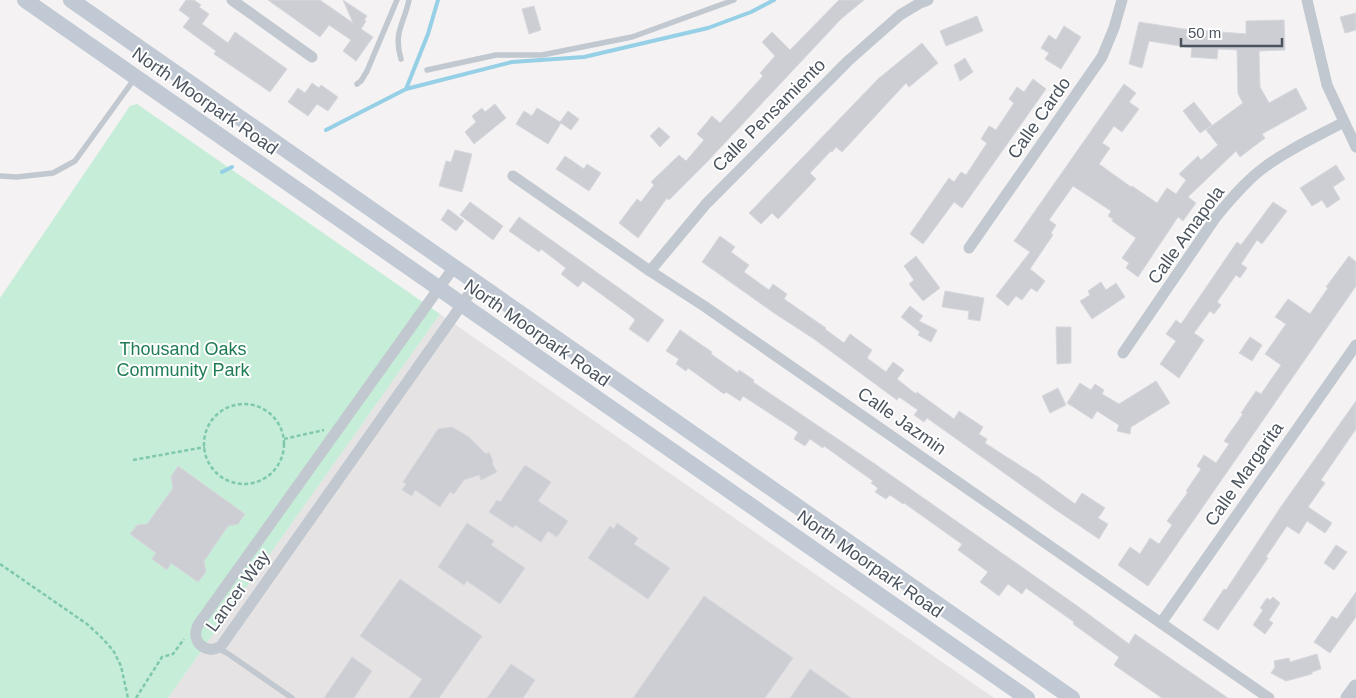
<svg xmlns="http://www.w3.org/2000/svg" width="1356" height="698" viewBox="0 0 1356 698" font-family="Helvetica,sans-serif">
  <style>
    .education { fill: #e5e3e3 }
    .green { fill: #c5edd7 }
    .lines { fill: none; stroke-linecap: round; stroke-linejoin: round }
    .stream { stroke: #96d0e6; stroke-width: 4 }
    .building { fill: #ccced4; stroke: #d6d8dd }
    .path { stroke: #7fc9aa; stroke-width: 2.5; stroke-dasharray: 4 2.5; stroke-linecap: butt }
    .service { stroke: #c1c8cf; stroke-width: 5.5 }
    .minor { stroke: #c1c8cf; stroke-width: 11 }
    .tertiary { stroke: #c1c8cf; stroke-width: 15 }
    .secondary { stroke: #c1c9d4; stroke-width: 16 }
    .labels { text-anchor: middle; stroke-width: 4; stroke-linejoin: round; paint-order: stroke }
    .street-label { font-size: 18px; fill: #4b545e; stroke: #fff }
    .park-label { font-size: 18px; fill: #1f7c54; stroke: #fff }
  </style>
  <rect width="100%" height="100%" fill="#f4f2f2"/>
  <!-- education -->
  <path class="education" d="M440,314L994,698H168Z"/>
  <!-- green -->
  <path class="green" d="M137,104L440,314L168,698H0V298L130,106Z"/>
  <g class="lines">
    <!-- stream -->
    <g class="stream">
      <path d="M406,89L428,34L438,0"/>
      <path d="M326,130L406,89L512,62L584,57L708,28L751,12L774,0"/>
      <path d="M222,172L232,167"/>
    </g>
  </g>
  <!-- building -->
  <g class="building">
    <path d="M186,0H194L201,5L199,7L209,14L202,24L228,43L235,32L287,69L270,92L214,54L216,51L183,27L190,18L179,10Z"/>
    <path d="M268,0H320L353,23L343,0L367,16L364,20L366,21L361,29L373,37L356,61L343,51L351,40L329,25L320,37Z"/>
    <path d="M839,0H864L841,19L706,163L669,200L667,198L638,238L619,223L637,199L641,202L654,185L651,182L679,155L686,161L704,140L697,134L712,116L720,123L763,76L760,73L775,56L762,42L772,32L790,50Z"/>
    <path d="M534,6L541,30L529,34L522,9Z"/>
    <path d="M1356,13V30L1345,33L1340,17Z"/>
    <path d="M977,16L983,31L946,46L940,31Z"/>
    <path d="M1284,20L1285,50L1259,51L1260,87L1269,103L1296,88L1307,109L1262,134L1265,138L1240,157L1236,151L1188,197L1196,203L1183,221L1178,217L1138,277L1126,268L1129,263L1122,258L1136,238L1112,221L1113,219L1108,216L1111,211L1073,186L1049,220L1056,225L1051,233L1053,235L1030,269L1045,281L1037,292L1031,288L1022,300L1016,296L1008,306L996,296L1030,252L1014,241L1124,84L1136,93L1129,102L1139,109L1122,132L1114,126L1102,143L1110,148L1099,164L1131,187L1132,186L1157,203L1167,188L1176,194L1186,180L1179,174L1198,156L1201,160L1218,145L1206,130L1243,103L1238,94L1237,50L1218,49L1217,59L1191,57L1192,48L1149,41L1142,68L1129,64L1139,22L1184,29L1246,34V21Z"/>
    <path d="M1064,26L1081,37L1061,69L1045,59L1049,53L1041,48L1049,35L1056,40Z"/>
    <path d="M922,43L938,63L909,87L906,83L842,152L836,147L832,152L831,151L810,173L816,179L778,219L772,213L761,224L749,213L878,79Z"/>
    <path d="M965,58L973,72L960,81L954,65Z"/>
    <path d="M1033,79L1046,89L962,208L954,202L923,244L910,234L949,178L954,182L961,172L966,175L987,143L981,139L989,126L996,130L1014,103L1009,99L1017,87L1024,92Z"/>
    <path d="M312,83L319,88L321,85L338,97L328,111L317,104L308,116L288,102L298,88L305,93Z"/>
    <path d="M1194,102L1212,125L1200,133L1183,111Z"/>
    <path d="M495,104L506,118L474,144L465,132L476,122L472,116L482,108L485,112Z"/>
    <path d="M537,108L560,122L568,111L579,119L571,130L561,123L548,144L516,124L524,111L532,116Z"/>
    <path d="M659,127L670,137L660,147L650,136Z"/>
    <path d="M455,150L472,154L462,192L439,186L446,161L451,162Z"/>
    <path d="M565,156L584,169L587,164L601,173L589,191L556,169Z"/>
    <path d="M1336,165L1345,179L1333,187L1340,199L1327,208L1322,200L1312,206L1300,188Z"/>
    <path d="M470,202L503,226L493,240L460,215Z"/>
    <path d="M1273,202L1287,211L1262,244L1257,240L1241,264L1247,268L1240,278L1236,275L1217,302L1221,305L1214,314L1210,311L1194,333L1204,340L1179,378L1160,364L1176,341L1166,334L1176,320L1181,324L1237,242L1241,245Z"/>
    <path d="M448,209L464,221L456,231L441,220Z"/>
    <path d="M519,217L664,320L648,342L629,329L635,320L631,316L583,281L578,287L561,274L566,268L541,249L539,252L509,231Z"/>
    <path d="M720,236L735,247L731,252L749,265L744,272L769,290L773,284L787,294L784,299L826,328L825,329L844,343L850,334L872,350L867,358L886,372L893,362L904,370L897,379L916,394L917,392L954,419L959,411L983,427L979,434L987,439L985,443L1038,477L1075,504L1082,493L1105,508L1098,518L1108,524L1099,539L1056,510L927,418L924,422L914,415L918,410L899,397L897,400L814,339L774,313L702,262Z"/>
    <path d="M916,256L940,288L923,301L909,284L914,280L904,266Z"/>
    <path d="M1349,256L1356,262V286L1148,586L1118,565L1130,547L1140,554L1150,538L1159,544L1172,525L1167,521L1188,492L1186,491L1201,469L1197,466L1204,455L1216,463L1229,444L1224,441L1243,414L1241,413L1256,391L1261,394L1281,365L1265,354L1286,324L1275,317L1288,299L1310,314L1328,288L1326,287Z"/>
    <path d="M1101,282L1106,290L1116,283L1125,297L1092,319L1080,301L1090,295L1088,291Z"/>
    <path d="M945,291L984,298L980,321L968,319L969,311L942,307Z"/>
    <path d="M910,306L923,316L919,321L937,330L931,342L918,335L920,332L901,317Z"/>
    <path d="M1056,327H1071V363L1057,364Z"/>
    <path d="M680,330L712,352L711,354L738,373L739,370L754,380L753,382L875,464L1076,605L1129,644L1135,634L1228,698H1162L1114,665L1119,657L1073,624L1074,622L1026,588L1022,594L1008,584L999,596L980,582L988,572L958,550L962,544L956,540L904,503L903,504L890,495L886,499L875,492L878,488L871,483L873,481L824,446L823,448L810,439L805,446L794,439L798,432L743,396L740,401L726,392L724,394L688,368L686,371L676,364L679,359L666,351Z"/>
    <path d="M1250,337L1262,345L1252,361L1239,353Z"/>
    <path d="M1156,381L1170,403L1131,427L1130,434L1117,431L1119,425L1097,411L1092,419L1067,403L1080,383L1091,390L1095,384L1104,390L1102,394L1119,404Z"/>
    <path d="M1058,388L1066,405L1050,413L1042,396Z"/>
    <path d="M1356,401V429L1321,480L1325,483L1308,507L1332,523L1325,533L1307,521L1299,534L1287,526L1266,557L1268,558L1218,630L1203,620L1224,589L1226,590L1280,508Z"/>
    <path d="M452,427L469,437L486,454L489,452L493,461L492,463L497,472L481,480L479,475L464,480L454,494L450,492L440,507L415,490L412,496L402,490L406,484L403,482L438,429Z"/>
    <path d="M525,465L551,482L538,501L568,521L557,537L548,531L541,542L515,525L513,528L489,512L497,500L500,502Z"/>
    <path d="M178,466L245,514L238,524L228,526L204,561L206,572L198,582L171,563L167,570L152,559L156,553L130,534L137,525L147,524L173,488L171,477Z"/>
    <path d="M467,523L494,541L491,545L525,568L500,604L467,581L464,585L438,567Z"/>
    <path d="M617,523L638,538L634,544L670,568L648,599L588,558L610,526L614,529Z"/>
    <path d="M1336,545L1347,552L1334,570L1324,563Z"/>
    <path d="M400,579L482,636L439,698H409L422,679L360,636Z"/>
    <path d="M1356,592V617L1330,653L1314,642L1332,616L1337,619Z"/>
    <path d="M704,596L793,658L765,698H633Z"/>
    <path d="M1273,597L1280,603L1269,620L1273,623L1265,634L1253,625L1263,610L1260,608L1267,598L1270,600Z"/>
    <path d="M1317,654L1321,669L1312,672V674L1286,681L1271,673L1275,667L1274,661L1289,658L1290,662Z"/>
    <path d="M352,657L372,671L354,698H324Z"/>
    <path d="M511,664L535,680L523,698H487Z"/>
    <path d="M810,669L851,698H790Z"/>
  </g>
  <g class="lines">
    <!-- path -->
    <g class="path">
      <circle cx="244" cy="444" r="40"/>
      <path d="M284,439L324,430"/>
      <path d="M133,460L205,447"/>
      <path d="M0,564L87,624L101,637L113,650L121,666L128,698"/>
      <path d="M136,698L162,657L173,654L184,639"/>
    </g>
    <!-- service -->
    <g class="service">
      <path d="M401,59C393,32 404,24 409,0"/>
      <path d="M427,70L496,55H542L632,37L734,0"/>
      <path d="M357,84L361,81L367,71L397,0"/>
      <path d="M0,176L17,177L53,173L75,161L135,78"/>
      <path d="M217,648L227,653L292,698"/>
    </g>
    <!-- minor -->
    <g class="minor">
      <path d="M232,0L312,57"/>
      <path d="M1307,0L1327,85L1356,147"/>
      <path d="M513,176L650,271L704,306L1269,698"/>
      <path d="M969,248L1102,57L1114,28L1122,0"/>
      <path d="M454,267L198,625C190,641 206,656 221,646L477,283"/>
      <path d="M650,271L706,204L848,61L900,15L920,3L928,0"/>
      <path d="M1123,353L1216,217C1230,200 1245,182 1262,169C1287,150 1316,137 1344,122"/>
      <path d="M1161,623L1356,345"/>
    </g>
    <!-- tertiary -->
    <path class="tertiary" d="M1348,698L1356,687"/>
    <!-- secondary -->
    <g class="secondary">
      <path d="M25,0L1027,698"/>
      <path d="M71,0L1072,698"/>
    </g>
  </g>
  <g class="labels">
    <!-- street labels -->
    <g class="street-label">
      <text transform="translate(205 101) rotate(35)" y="6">North Moorpark Road</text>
      <text transform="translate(769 115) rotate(-45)" y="6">Calle Pensamiento</text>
      <text transform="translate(1039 118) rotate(-55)" y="6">Calle Cardo</text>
      <text transform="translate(1186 235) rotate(-54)" y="6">Calle Amapola</text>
      <text transform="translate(537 333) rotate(35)" y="6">North Moorpark Road</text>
      <text transform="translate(902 421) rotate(35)" y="6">Calle Jazmin</text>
      <text transform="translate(1244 474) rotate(-55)" y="6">Calle Margarita</text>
      <text transform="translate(870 564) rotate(35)" y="6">North Moorpark Road</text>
      <text transform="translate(238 591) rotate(-54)" y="6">Lancer Way</text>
    </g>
    <!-- park labels -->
    <g class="park-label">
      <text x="183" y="355">Thousand Oaks<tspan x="183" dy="21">Community Park</tspan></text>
    </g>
  </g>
  <!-- scale -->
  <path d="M1181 38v8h101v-8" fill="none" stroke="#4b545e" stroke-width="2.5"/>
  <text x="1188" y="38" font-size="15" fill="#4b545e" stroke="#ffffff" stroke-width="4" paint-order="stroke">50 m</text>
</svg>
